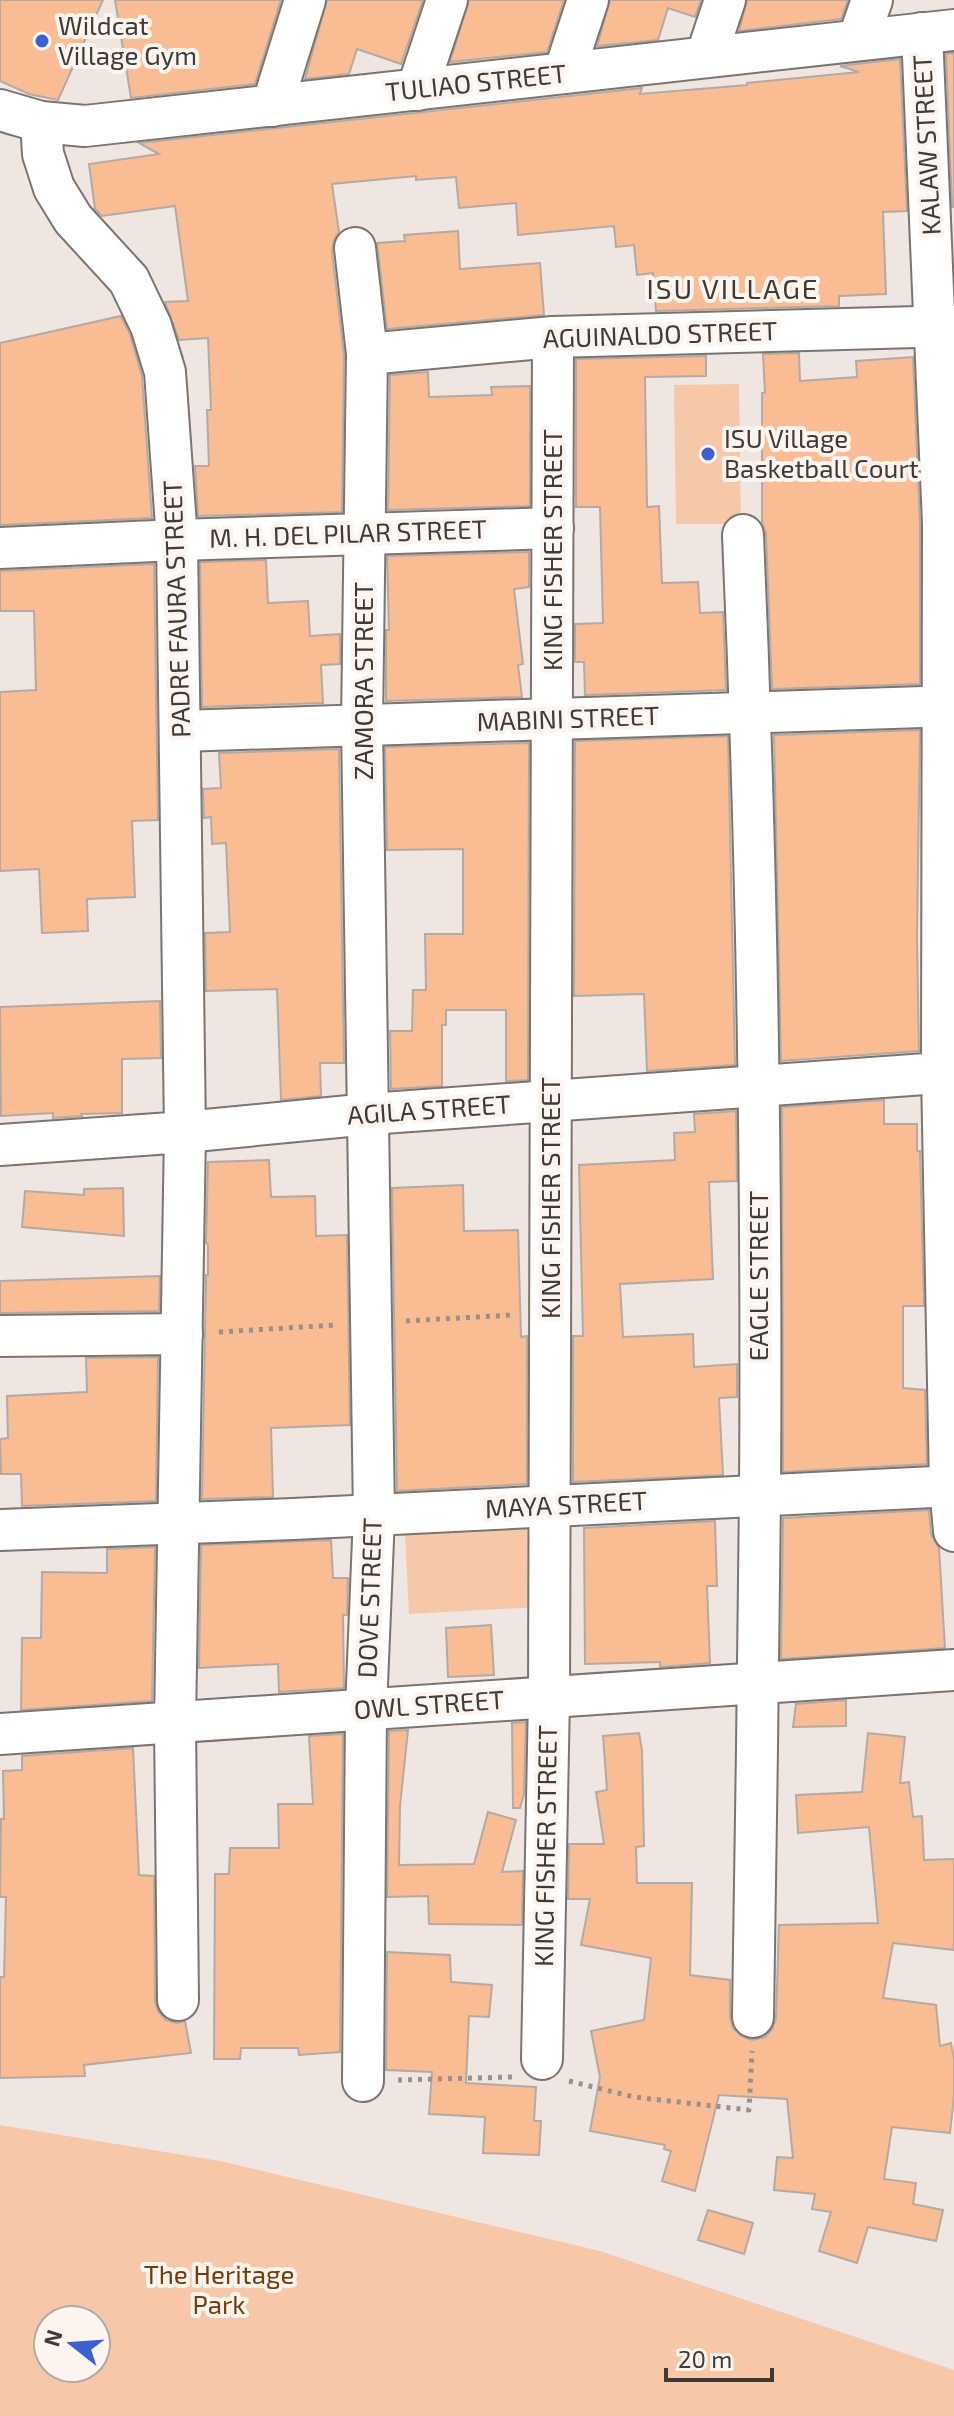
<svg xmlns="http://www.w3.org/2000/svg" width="954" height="2416" viewBox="0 0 954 2416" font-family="'Exo 2',sans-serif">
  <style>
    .green { fill: #f7c8a7; fill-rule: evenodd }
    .building { fill: #fabc92; stroke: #b2aaa5; stroke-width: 2 }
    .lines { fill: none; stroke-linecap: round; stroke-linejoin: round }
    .minor-casing { stroke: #7b746f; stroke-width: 44 }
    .path { stroke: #97918d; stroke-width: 5; stroke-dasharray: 4 6; stroke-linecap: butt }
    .minor { stroke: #fff; stroke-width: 40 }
    .poi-dot { fill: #3961d2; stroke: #fcf4ee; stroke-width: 3 }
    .labels { text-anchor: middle; stroke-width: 8; stroke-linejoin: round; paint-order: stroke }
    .poi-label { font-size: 26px; fill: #3e3b38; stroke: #fcf4ee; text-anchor: start }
    .street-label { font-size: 26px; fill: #3e3b38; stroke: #fcf4ee }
    .park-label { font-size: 26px; fill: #733c09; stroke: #fcf4ee }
    .neighbourhood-label { font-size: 28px; letter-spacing: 2px; fill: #403a35; stroke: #fcf4ee }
  </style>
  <rect width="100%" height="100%" fill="#efe6e1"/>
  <!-- green -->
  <g class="green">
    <path d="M739,384L741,524H676L674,385Z"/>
    <path d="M554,1526L558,1606L409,1614L405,1534Z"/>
    <path d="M0,2125L220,2161L600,2251L954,2370V2416H0ZM48,2320H96V2368H48Z"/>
  </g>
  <!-- building -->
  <g class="building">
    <path d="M0,0H103L58,100L29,94L0,81Z"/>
    <path d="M115,0H281L255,84L131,98Z"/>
    <path d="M327,0H423L401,64L357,49L349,74L305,79Z"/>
    <path d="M469,0H564L547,52L450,62Z"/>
    <path d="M610,0H701L695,17L668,8L658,40L597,46Z"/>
    <path d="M747,0H848L841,19L739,31Z"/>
    <path d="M954,53V207H952L946,54Z"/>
    <path d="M900,59L907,211L883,212L886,294L839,296V306L656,311L653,273L637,275L634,245L616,247L614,226L518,235L516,203L459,208L456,177L416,180V176L332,184L339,232L334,240L332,251L344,355L342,512L198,516L195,466H209L207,410H211L208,338L179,340L165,302L188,301L175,206L102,216L95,209L89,164L159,154L139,143L642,88L640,94L747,85V83L859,72L840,66Z"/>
    <path d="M458,231L460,269L540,263L544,315L387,329L377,243L405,241L404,235Z"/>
    <path d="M121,316L130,334L142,376L152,518L0,525V343Z"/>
    <path d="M799,353L800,381L857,377L856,361L913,357L920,524V684L772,689L766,534L762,522V393H765L763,354Z"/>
    <path d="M706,356V376L645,377L647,507L659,506L662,583L698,582L700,613L723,612L726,690L585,695L584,662H575V624L603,623L600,507H576V359Z"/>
    <path d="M428,372L429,397L492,395L491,387L530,386V506L388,510L390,375Z"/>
    <path d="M529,552V587L514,589L523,664L518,665L522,697L386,701V630H389L387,556Z"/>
    <path d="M266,560L268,603L308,601L310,636L340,634V664L321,665L323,703L202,707L200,562Z"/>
    <path d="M154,564L158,820L132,821L135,897L87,899L88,931L42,933L39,869L0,871V692L36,690L34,611H0V571Z"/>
    <path d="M920,730L917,937L919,1051L781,1061L774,735Z"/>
    <path d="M728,736L735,1065L647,1071L644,994L574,996L575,741Z"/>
    <path d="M529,743L528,1080L506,1081V1010H446V1025H442V1086L391,1089L390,1031H412L413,990H426L425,934H463V849L387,850L385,747Z"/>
    <path d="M339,749L344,1063H320L321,1096L281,1100L277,989L206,991L205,933L230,932L226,843L212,844L211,817L204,818L203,789L221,788L219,753Z"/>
    <path d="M160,1001L161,1058L122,1059V1113L81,1114L82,1116L53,1118V1113L1,1116L0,1007Z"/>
    <path d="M884,1100V1124H917V1151H920L924,1306H903V1388L925,1390L927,1464L783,1472L782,1107Z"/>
    <path d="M736,1111L737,1181L709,1182L713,1279L620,1284L623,1337L693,1334L694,1367L737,1364V1397L719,1398L723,1475L573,1482V1336H583L579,1165L675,1160L674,1133L695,1132L694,1114Z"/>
    <path d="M269,1160L271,1197L315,1196L316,1236L347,1235L350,1425L271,1428L273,1497L202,1499L206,1275H208V1244L206,1243L208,1162Z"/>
    <path d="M463,1185L464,1231L518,1230L521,1337L527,1336V1484L397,1491L392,1188Z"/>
    <path d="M123,1188L124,1236L22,1227L25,1191L84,1195V1189Z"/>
    <path d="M160,1276L159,1311L0,1313V1281Z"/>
    <path d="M158,1357L156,1501L22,1506L21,1474H1L0,1439L8,1438L7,1396L87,1392L86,1358Z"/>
    <path d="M929,1510L931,1534L939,1548L945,1648L781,1659L783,1518Z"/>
    <path d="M715,1521L717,1586H707L710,1663L660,1667V1662L585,1664L584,1528Z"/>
    <path d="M331,1540L333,1578H348L347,1615H343L344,1688L279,1692L278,1664L199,1668L201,1545Z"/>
    <path d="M155,1547L152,1701L21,1710L22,1638H41L42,1572L107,1573V1549Z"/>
    <path d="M491,1625L494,1675L448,1677L446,1628Z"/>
    <path d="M846,1700V1726L793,1727L796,1704Z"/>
    <path d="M526,1722L524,1794L520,1808H513L512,1723Z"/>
    <path d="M408,1730L400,1806L399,1865L474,1864L488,1812L516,1820L502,1872L523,1871L522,1925L429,1924L428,1896L387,1897L389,1731Z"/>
    <path d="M639,1733L642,1750L644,1846L636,1847L637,1883H692L690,1975L730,1980V2017L733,2028L741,2036L752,2040L765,2037L773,2028L776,2018L779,1925L878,1923L869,1827L798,1833L796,1795L862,1792L868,1733L905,1737L900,1783L909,1782L913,1817L922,1816L924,1860L954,1859V1950L893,1943L883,1998L936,2005L940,2046L951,2043L954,2058V2096L950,2133L892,2127L884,2179L916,2183L913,2204L943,2210L936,2241L868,2227L857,2263L819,2251L831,2212L812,2209L815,2194L774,2190L777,2157L793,2158L787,2099L719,2095L695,2191L662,2181L671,2151L664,2149L665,2145L590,2131L600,2077L591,2031L644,2020L651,1958L581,1945L590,1899H568L569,1844H604L596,1792L607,1790L603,1736Z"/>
    <path d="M343,1734L340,2052L299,2055L298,2048H241L240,2059H214L215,1874H229L230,1848H279L278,1804H313L309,1736Z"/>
    <path d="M133,1748L139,1875L154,1876L155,2001L158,2011L166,2020L177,2023L185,2021L191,2053L84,2065L85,2076L0,2078V1977H4L6,1897H0L1,1819H4L3,1771L22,1770V1756Z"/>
    <path d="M387,1952L450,1955L451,1982L492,1985L489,2017L469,2016L466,2083L536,2087L534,2121H541L539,2155L483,2153L485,2117L429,2114L432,2072L386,2070Z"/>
    <path d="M708,2210L753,2223L744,2254L698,2240Z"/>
  </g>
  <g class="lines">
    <!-- minor casing -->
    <g class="minor-casing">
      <g id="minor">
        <path d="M922,33L943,524L942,1073L950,1486L954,1531"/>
        <path d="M858,40L872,0"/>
        <path d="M706,57L725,0"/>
        <path d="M564,73L588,0"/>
        <path d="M417,90L447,0"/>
        <path d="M272,106L305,0"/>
        <path d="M0,110L41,122L85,126L954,30"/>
        <path d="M41,122L43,154L54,188L73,219L129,280L151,326L165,372L177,540L185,1132L175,1723L178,2000"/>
        <path d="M355,248L367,354L362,725L374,1515L366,1709L363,2081"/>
        <path d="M367,354L553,337L954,326"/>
        <path d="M743,535C757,854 762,1176 760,1496C759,1670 755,1843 753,2017"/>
        <path d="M0,548L177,540L553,528"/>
        <path d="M181,731L954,706"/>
        <path d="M0,1145L185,1132L369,1114L954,1072"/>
        <path d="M0,1336L182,1334"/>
        <path d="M0,1530L293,1519L954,1486"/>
        <path d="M0,1734L954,1670"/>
        <path d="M542,2059L549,1697L553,337"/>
      </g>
    </g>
    <!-- path -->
    <g class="path">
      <path d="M406,1321L512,1315"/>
      <path d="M219,1332L336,1325"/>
      <path d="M398,2080L512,2077"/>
      <path d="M569,2081L634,2097L749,2110L752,2051"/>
    </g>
    <!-- minor -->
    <use href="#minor" class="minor"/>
  </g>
  <!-- markers -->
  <g class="poi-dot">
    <circle cx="42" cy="41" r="8"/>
    <circle cx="708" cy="454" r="8"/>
  </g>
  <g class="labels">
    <!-- poi labels -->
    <g class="poi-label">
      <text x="58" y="35">Wildcat<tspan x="58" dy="30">Village Gym</tspan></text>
      <text x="724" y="448">ISU Village<tspan x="724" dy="30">Basketball Court</tspan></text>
    </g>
    <!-- street labels -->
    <g class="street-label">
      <text transform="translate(476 83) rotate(-6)" y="9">TULIAO STREET</text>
      <text transform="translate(927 145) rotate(-93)" y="9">KALAW STREET</text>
      <text transform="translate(660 335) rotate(-2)" y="9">AGUINALDO STREET</text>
      <text transform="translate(348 534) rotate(-2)" y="9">M. H. DEL PILAR STREET</text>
      <text transform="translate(553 550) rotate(-90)" y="9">KING FISHER STREET</text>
      <text transform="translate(177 609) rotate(-92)" y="9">PADRE FAURA STREET</text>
      <text transform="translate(364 681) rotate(-90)" y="9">ZAMORA STREET</text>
      <text transform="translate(568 719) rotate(-2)" y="9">MABINI STREET</text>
      <text transform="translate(429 1110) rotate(-4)" y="9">AGILA STREET</text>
      <text transform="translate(551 1198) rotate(-90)" y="9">KING FISHER STREET</text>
      <text transform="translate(759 1276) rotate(-90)" y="9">EAGLE STREET</text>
      <text transform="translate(566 1505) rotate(-3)" y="9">MAYA STREET</text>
      <text transform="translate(370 1598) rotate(-88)" y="9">DOVE STREET</text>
      <text transform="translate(429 1705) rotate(-4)" y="9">OWL STREET</text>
      <text transform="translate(546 1846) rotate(-89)" y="9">KING FISHER STREET</text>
    </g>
    <!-- park labels -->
    <g class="park-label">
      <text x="219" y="2284">The Heritage<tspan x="219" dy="30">Park</tspan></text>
    </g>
    <!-- neighbourhood labels -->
    <g class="neighbourhood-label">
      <text x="733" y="299">ISU VILLAGE</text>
    </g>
  </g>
  <!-- north arrow -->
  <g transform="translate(72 2344) rotate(287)"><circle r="38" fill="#fcf4ee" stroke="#b0aaa5" stroke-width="2"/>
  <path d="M0-6L14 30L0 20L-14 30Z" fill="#3961d2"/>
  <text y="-12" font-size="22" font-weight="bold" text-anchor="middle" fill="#3e3b38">N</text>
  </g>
  <!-- scale -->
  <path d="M666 2368v12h106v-12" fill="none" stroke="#3e3b38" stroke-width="4"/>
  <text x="678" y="2368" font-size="24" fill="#3e3b38" stroke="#fcf4ee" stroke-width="6" paint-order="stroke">20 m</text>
</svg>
